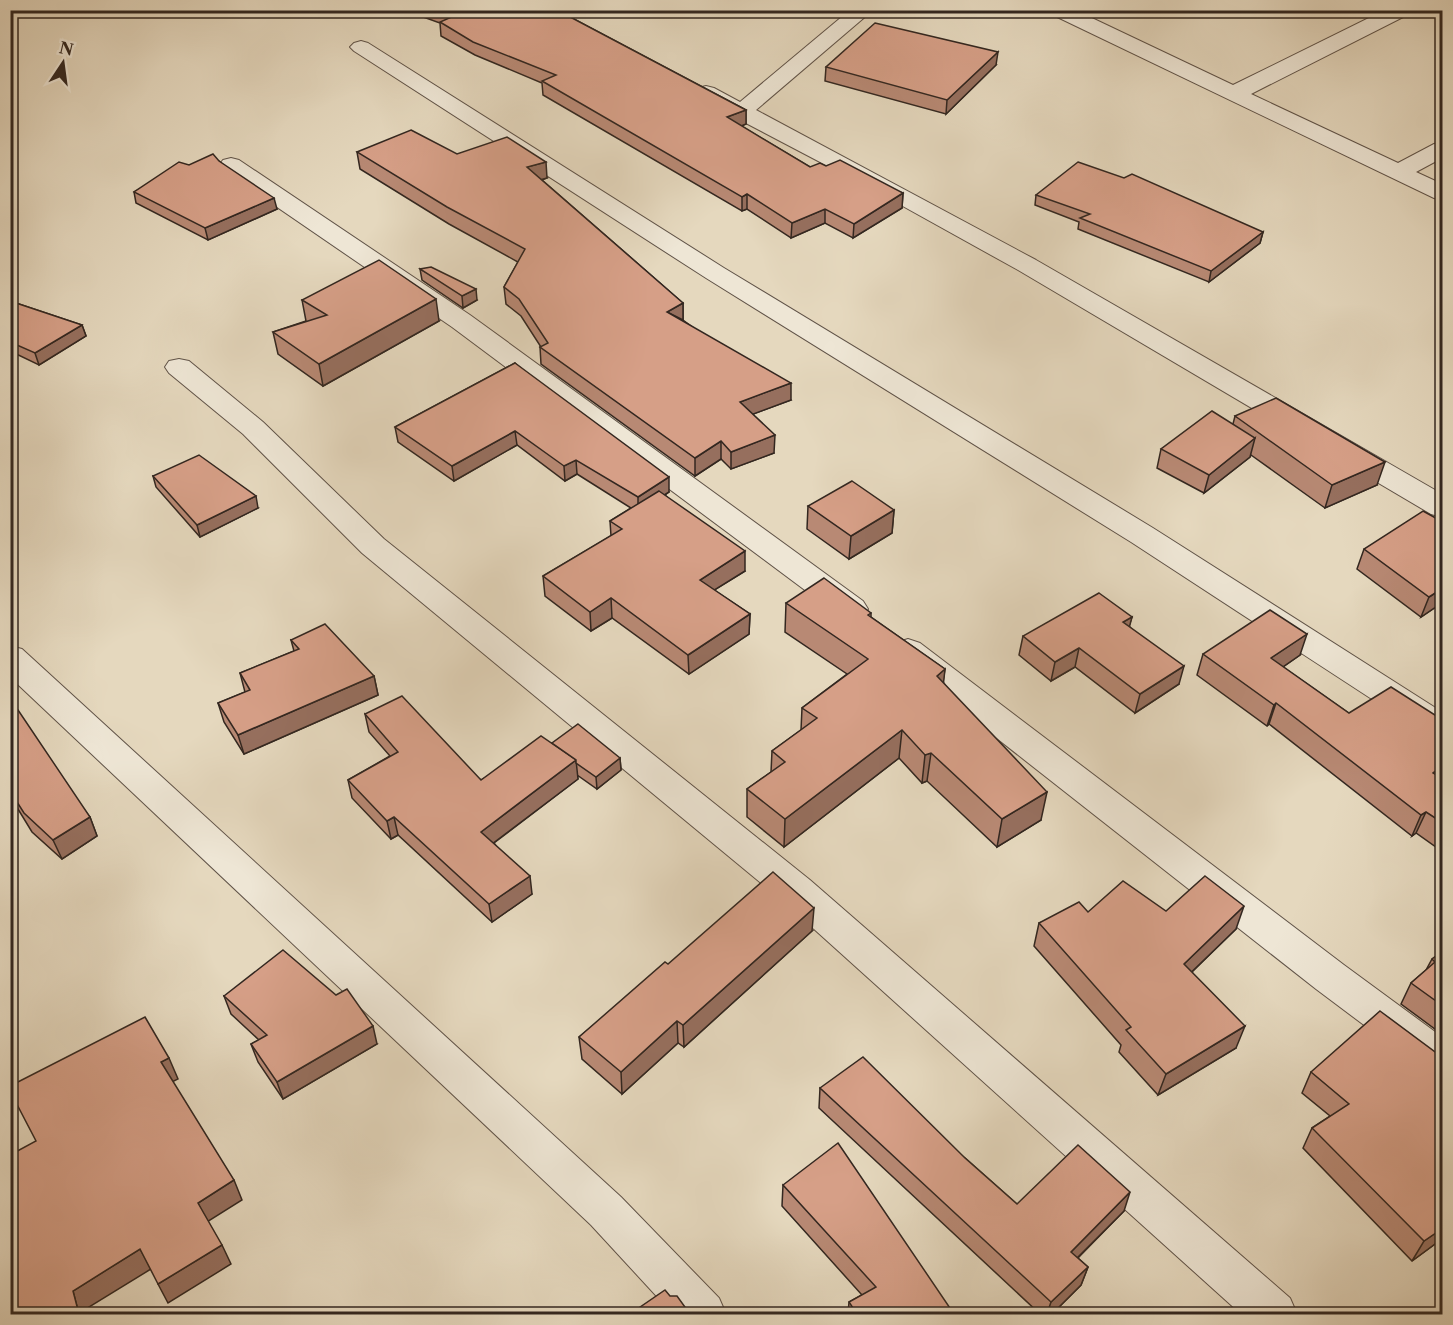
<svg xmlns="http://www.w3.org/2000/svg" width="1453" height="1325" viewBox="0 0 1453 1325" font-family="'Libre Caslon Text',serif">
  <style>
    .lines { fill: none; stroke-linecap: round; stroke-linejoin: round }
    .street-casing { stroke: #605348; stroke-width: 2 }
    .street { fill: #eee6d5; fill-rule: evenodd }
    .wall { fill: #b88974; stroke: #332720; stroke-width: 1.5 }
    .shaded-wall { fill: #966f5e; stroke: #332720; stroke-width: 1.5 }
    .building { fill: #d69f87; stroke: #332720; stroke-width: 1.5 }
  </style>
  <rect width="100%" height="100%" fill="#e5d8be"/>
  <filter id="stains"><feTurbulence type="fractalNoise" baseFrequency=".00333" numOctaves="4"/><feColorMatrix values="0 0 0 0 .2 0 0 0 0 .09 0 0 0 0 .02 0 0 0 .5 -.17"/></filter>
  <radialGradient id="worn" r=".72"><stop offset=".6" stop-color="#630" stop-opacity="0"/><stop offset="1" stop-color="#630" stop-opacity=".3"/></radialGradient>
  <g class="lines">
    <!-- street casing -->
    <g class="street-casing">
      <g id="street">
        <path d="M850,10H873L756,110L1036,260L1442,494V517L1431,514L1018,270L881,194L698,98L695,93L698,88L706,86L714,88L740,102Z"/>
        <path d="M1048,10H1075L1233,85L1385,10H1412L1409,14L1251,94L1398,163L1434,144L1442,142V158L1416,172L1442,184V200L1434,198L1051,14Z"/>
        <path d="M361,41L368,43L724,268L1153,528L1442,712V740L1430,737L1131,542L706,278L354,51L350,47L354,43Z"/>
        <path d="M231,158L239,160L470,315L863,601L868,609L863,617L852,620L841,617L452,327L223,170L219,165L223,160Z"/>
        <path d="M179,359L189,361L263,422L384,539L810,880L1290,1298L1297,1314H1241L784,902L362,553L243,434L169,373L165,367L169,361Z"/>
        <path d="M908,639L920,643L1344,965L1442,1037V1078L1428,1073L1316,989L896,659L892,651L896,643Z"/>
        <path d="M10,646L22,649L621,1197L719,1298L726,1314H673L591,1225L10,677Z"/>
      </g>
    </g>
    <!-- street -->
    <use href="#street" class="street"/>
  </g>
  <!-- wall -->
  <g class="wall">
    <path d="M404,10H557L746,110V124L741,126L810,167L826,166L903,193L902,208L853,238L825,223L791,238L747,209L742,211L543,95L542,83L475,55L441,36L440,23Z"/>
    <path d="M572,10H584L582,15Z"/>
    <path d="M996,65L946,114L825,81L826,67Z"/>
    <path d="M357,152L457,154L547,178L542,180L683,303V320L791,400L753,414L774,453L731,469L721,459L695,476L541,364L540,347H541L521,316L506,304L504,287L518,262L449,224L360,169Z"/>
    <path d="M219,161L277,209L208,240L136,203L134,192L189,165Z"/>
    <path d="M1036,195L1263,232L1260,243L1209,282L1078,229L1079,222L1035,205Z"/>
    <path d="M420,269L477,300L463,308L422,280Z"/>
    <path d="M302,300L439,321L323,386L278,354L273,332L306,321Z"/>
    <path d="M10,301L82,325L86,336L39,365L10,351Z"/>
    <path d="M515,363L669,492L665,495L745,571L714,590L750,614L749,634L689,674L612,618L591,631L545,596L543,576L611,536L610,521L631,508L577,474L565,481L517,445L454,481L398,442L395,427Z"/>
    <path d="M1235,416L1377,485L1325,508L1251,455L1250,457L1204,493L1157,468L1161,449L1233,424Z"/>
    <path d="M1443,418V439L1437,434Z"/>
    <path d="M153,476L258,508L200,537L156,487Z"/>
    <path d="M808,506L894,510L892,533L849,559L807,529Z"/>
    <path d="M1443,522V602L1421,617L1357,569L1364,549Z"/>
    <path d="M786,603L871,613V617L945,669L943,682L1041,820L997,847L927,781L922,783L899,758L784,847L747,817V789L771,772L772,751L801,730L802,708L847,674L785,632Z"/>
    <path d="M1132,617L1129,626L1179,684L1135,713L1075,667L1051,681L1019,655L1023,636Z"/>
    <path d="M291,640L374,676L378,695L244,754L224,722L218,703L245,692L240,673L294,651Z"/>
    <path d="M1203,654L1300,655L1283,667L1443,779V852L1416,833L1412,836L1269,724L1267,726L1197,675Z"/>
    <path d="M10,714L90,817L97,836L62,859L32,832L10,796Z"/>
    <path d="M365,714L481,780L552,743L620,758L621,770L597,789L577,775L578,779L494,843L532,894L492,922L398,835L391,839L352,798L348,780L390,756L369,732Z"/>
    <path d="M1166,911L1236,929L1192,972L1236,1048L1158,1095L1119,1052L1121,1045L1034,946L1039,923L1088,912Z"/>
    <path d="M812,931L684,1047L678,1043L622,1094L582,1059L579,1037L668,964Z"/>
    <path d="M1443,951V1035L1401,1004L1411,983L1426,970L1432,959Z"/>
    <path d="M224,996L377,1044L283,1099L258,1062L251,1044L259,1040L231,1014Z"/>
    <path d="M1438,1054L1443,1056V1238L1412,1261L1303,1148L1312,1128L1330,1116L1302,1093L1311,1072Z"/>
    <path d="M820,1088L965,1158L1017,1204L1124,1211L1078,1258L1088,1267L1081,1285L1052,1314H1040L819,1108Z"/>
    <path d="M783,1185L954,1314H848L849,1302L862,1295L782,1206Z"/>
  </g>
  <!-- shaded-wall -->
  <g class="shaded-wall">
    <path d="M998,52L996,65L946,114L947,100Z"/>
    <path d="M746,110V124L727,132V117Z"/>
    <path d="M546,162L547,178L529,183L527,167Z"/>
    <path d="M903,193L902,208L853,238L854,224Z"/>
    <path d="M747,194V209L742,211V197Z"/>
    <path d="M274,198L277,209L208,240L205,228Z"/>
    <path d="M825,209V223L791,238L792,223Z"/>
    <path d="M1263,232L1260,243L1209,282L1211,271Z"/>
    <path d="M476,289L477,300L463,308L462,296Z"/>
    <path d="M436,299L439,321L323,386L319,364Z"/>
    <path d="M683,303V320L667,312Z"/>
    <path d="M82,325L86,336L39,365L35,353Z"/>
    <path d="M791,383V400L740,419V402Z"/>
    <path d="M515,431L517,445L454,481L452,466Z"/>
    <path d="M775,435L774,453L731,469V452Z"/>
    <path d="M1255,438L1250,457L1204,493L1209,475Z"/>
    <path d="M721,441V459L695,476V458Z"/>
    <path d="M576,460L577,474L565,481L564,466Z"/>
    <path d="M1385,462L1377,485L1325,508L1332,485Z"/>
    <path d="M669,477V492L638,512V497Z"/>
    <path d="M256,496L258,508L200,537L197,525Z"/>
    <path d="M894,510L892,533L849,559L851,536Z"/>
    <path d="M745,551V571L700,599V580Z"/>
    <path d="M1443,588V602L1421,617L1429,597Z"/>
    <path d="M611,598L612,618L591,631L590,612Z"/>
    <path d="M750,614L749,634L689,674L688,655Z"/>
    <path d="M1132,617L1127,636L1123,622Z"/>
    <path d="M1307,634L1300,655L1264,680L1271,658Z"/>
    <path d="M1079,648L1075,667L1051,681L1055,662Z"/>
    <path d="M1184,666L1179,684L1135,713L1140,694Z"/>
    <path d="M945,669L942,697L937,676Z"/>
    <path d="M374,676L378,695L244,754L238,735Z"/>
    <path d="M1276,703L1269,724L1267,726L1274,705Z"/>
    <path d="M902,730L899,758L784,847L785,819Z"/>
    <path d="M931,753L927,781L922,783L925,755Z"/>
    <path d="M620,758L621,770L597,789L596,777Z"/>
    <path d="M576,760L578,779L484,850L481,832Z"/>
    <path d="M1443,765V778L1424,794L1433,773Z"/>
    <path d="M1047,792L1041,820L997,847L1002,819Z"/>
    <path d="M1426,812L1416,833L1412,836L1421,815Z"/>
    <path d="M90,817L97,836L62,859L53,840Z"/>
    <path d="M394,817L398,835L391,839L387,821Z"/>
    <path d="M530,876L532,894L492,922L489,904Z"/>
    <path d="M1244,906L1236,929L1177,986L1184,964Z"/>
    <path d="M814,908L812,931L684,1047L683,1025Z"/>
    <path d="M677,1021L678,1043L622,1094L621,1072Z"/>
    <path d="M373,1026L377,1044L283,1099L277,1082Z"/>
    <path d="M1245,1026L1236,1048L1158,1095L1166,1074Z"/>
    <path d="M169,1058L178,1079L170,1083L161,1062Z"/>
    <path d="M234,1180L242,1200L207,1222L198,1203Z"/>
    <path d="M1130,1192L1124,1211L1065,1270L1071,1252Z"/>
    <path d="M1443,1228V1238L1412,1261L1424,1241Z"/>
    <path d="M222,1245L231,1264L168,1303L158,1284Z"/>
    <path d="M140,1249L151,1269L84,1310L85,1314H79L73,1291Z"/>
    <path d="M1088,1267L1081,1285L1052,1314H1047L1051,1302Z"/>
  </g>
  <!-- building -->
  <g class="building">
    <path d="M442,10H557L746,110L727,117L810,167L820,163L826,166L840,160L903,193L854,224L825,209L792,223L747,194L742,197L542,81L556,75L473,42L440,22L456,15Z"/>
    <path d="M875,23L998,52L947,100L826,67Z"/>
    <path d="M411,130L457,154L507,137L546,162L527,167L683,303L667,312L791,383L740,402L775,435L731,452L721,441L695,458L540,347L548,343L519,299L504,287L525,249L447,207L357,152Z"/>
    <path d="M213,154L219,161L274,198L205,228L134,192L179,162L189,165Z"/>
    <path d="M1078,162L1124,178L1132,174L1263,232L1211,271L1080,218L1090,214L1036,195Z"/>
    <path d="M379,260L436,299L319,364L273,332L327,315L302,300Z"/>
    <path d="M431,267L476,289L462,296L420,269Z"/>
    <path d="M10,301L82,325L35,353L10,342Z"/>
    <path d="M515,363L669,477L638,497L576,460L564,466L515,431L452,466L395,427Z"/>
    <path d="M1276,398L1385,462L1332,485L1235,416Z"/>
    <path d="M1212,411L1255,438L1209,475L1161,449Z"/>
    <path d="M199,455L256,496L197,525L153,476Z"/>
    <path d="M852,481L894,510L851,536L808,506Z"/>
    <path d="M659,491L745,551L700,580L750,614L688,655L611,598L590,612L543,576L622,529L610,521Z"/>
    <path d="M1423,511L1443,522V588L1429,597L1364,549Z"/>
    <path d="M824,578L871,613L868,615L945,669L937,676L1047,792L1002,819L931,753L925,755L902,730L785,819L747,789L785,762L772,751L817,718L802,708L868,659L786,603Z"/>
    <path d="M1099,593L1132,617L1123,622L1184,666L1140,694L1079,648L1055,662L1023,636Z"/>
    <path d="M1270,610L1307,634L1271,658L1349,713L1391,687L1438,717L1443,718V765L1433,773L1443,779V823L1426,812L1421,815L1276,703L1274,705L1203,654Z"/>
    <path d="M325,624L374,676L238,735L218,703L250,690L240,673L299,649L291,640Z"/>
    <path d="M402,696L481,780L541,736L576,760L481,832L530,876L489,904L394,817L387,821L348,780L398,752L365,714Z"/>
    <path d="M18,710L90,817L53,840L24,813L10,791V714Z"/>
    <path d="M578,724L620,758L596,777L576,763V760L552,743Z"/>
    <path d="M773,872L814,908L683,1025L677,1021L621,1072L579,1037L665,962L668,964Z"/>
    <path d="M1205,876L1244,906L1184,964L1245,1026L1166,1074L1126,1030L1131,1027L1039,923L1079,902L1088,912L1123,881L1166,911Z"/>
    <path d="M283,950L336,995L347,989L373,1026L277,1082L251,1044L267,1035L224,996Z"/>
    <path d="M1443,951V1006L1411,983L1435,962L1432,959Z"/>
    <path d="M1380,1011L1438,1054L1443,1056V1228L1424,1241L1312,1128L1349,1104L1311,1072Z"/>
    <path d="M145,1017L169,1058L161,1062L234,1180L198,1203L222,1245L158,1284L140,1249L73,1291L79,1314H15L10,1305V1155L36,1141L10,1091V1086Z"/>
    <path d="M863,1057L965,1158L1017,1204L1078,1145L1130,1192L1071,1252L1088,1267L1051,1302L820,1088Z"/>
    <path d="M838,1143L954,1314H857L849,1302L876,1287L783,1185Z"/>
    <path d="M665,1290L670,1296H677L690,1314H630Z"/>
  </g>
  <!-- margin -->
  <rect width="1453" height="1325" fill="none" stroke="#e5d8be" stroke-width="36"/>
  <rect x="12" y="12" width="1429" height="1301" fill="none" stroke="#332720" stroke-width="3"/>
  <rect x="18" y="18" width="1417" height="1289" fill="none" stroke="#332720" stroke-width="1.5"/>
  <!-- north arrow -->
  <g transform="translate(63 63) rotate(13)" stroke="#eee6d5" stroke-width="4.5" paint-order="stroke">
  <path d="M0-4.5L10 22L0 15L-10 22Z" fill="#332720"/>
  <text y="-9" font-size="16" font-weight="bold" text-anchor="middle" fill="#332720">N</text>
  </g>
  <rect width="100%" height="100%" filter="url(#stains)"/>
  <rect width="100%" height="100%" fill="url(#worn)"/>
</svg>
